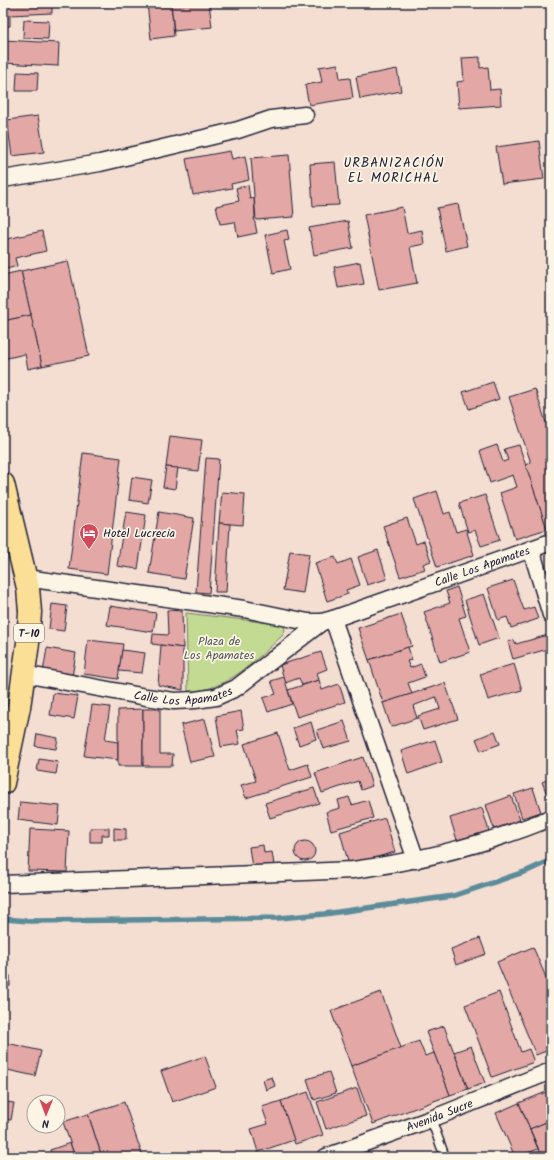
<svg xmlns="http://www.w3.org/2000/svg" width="554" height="1160" viewBox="0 0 554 1160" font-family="Kalam,sans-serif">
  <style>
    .green { fill: #c2da91; stroke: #727e66 }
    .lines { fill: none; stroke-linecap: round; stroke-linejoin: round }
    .stream { stroke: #5b8c99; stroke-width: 5.5 }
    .building { fill: #e3a8a5; stroke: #22223b }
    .service-casing { stroke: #22223b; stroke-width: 11 }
    .minor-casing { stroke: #22223b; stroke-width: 19 }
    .trunk-casing { stroke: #22223b; stroke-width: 25 }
    .service { stroke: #fcf5e5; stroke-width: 8 }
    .minor { stroke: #fcf5e5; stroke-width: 16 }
    .trunk { stroke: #fbdf96; stroke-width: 22 }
    .labels { text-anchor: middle; stroke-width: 3.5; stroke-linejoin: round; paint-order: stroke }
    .shield { fill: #fcf5e5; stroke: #63616e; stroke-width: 1 }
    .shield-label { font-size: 11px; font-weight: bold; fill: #22223b }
    .poi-label { font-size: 12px; fill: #22223b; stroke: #fcf5e5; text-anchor: start }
    .street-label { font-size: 12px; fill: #22223b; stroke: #fcf5e5 }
    .park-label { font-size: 12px; fill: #525955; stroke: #fcf5e5 }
    .neighbourhood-label { font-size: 13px; letter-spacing: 1px; fill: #22223b; stroke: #fcf5e5 }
  </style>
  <rect width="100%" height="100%" fill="#f4ded2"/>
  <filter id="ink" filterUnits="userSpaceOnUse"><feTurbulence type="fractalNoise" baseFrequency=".025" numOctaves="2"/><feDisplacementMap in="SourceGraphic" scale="8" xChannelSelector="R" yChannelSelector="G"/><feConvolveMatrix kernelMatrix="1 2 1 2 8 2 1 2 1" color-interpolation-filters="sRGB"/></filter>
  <g filter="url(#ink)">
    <!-- green -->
    <path class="green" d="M186,613L278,624L284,626L285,631L282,636C257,659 224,693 188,691Z"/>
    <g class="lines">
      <!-- stream -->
      <path class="stream" d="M4,919L29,921L128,920L279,918L324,914L453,896L527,871L551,860"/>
    </g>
    <!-- building -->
    <g class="building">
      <path d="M3,3H52V13L10,15V26H3Z"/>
      <path d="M101,3H139L101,7Z"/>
      <path d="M147,3H171L174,36L151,39Z"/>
      <path d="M171,3H209L212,27L174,31Z"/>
      <path d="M24,20L49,21L48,39L23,38Z"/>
      <path d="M3,40L59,43L58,66L3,63Z"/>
      <path d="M480,57V68L488,67L490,90L500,89L501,105L459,108L457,82L464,81L462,58Z"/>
      <path d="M338,64L340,79L350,78L353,98L309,105L305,85L322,82L319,67Z"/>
      <path d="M397,69L401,91L360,99L356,77Z"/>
      <path d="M17,72L38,73L37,91H16Z"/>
      <path d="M38,116L44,152L12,156L7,120Z"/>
      <path d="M539,141L544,179L502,184L496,147Z"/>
      <path d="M230,151L232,159L245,156L249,180L231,184L232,188L193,195L186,159Z"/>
      <path d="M289,155L294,217L256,220L251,158Z"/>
      <path d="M335,162L339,205L313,206L310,164Z"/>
      <path d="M248,185L250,199L254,198L255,217L254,218L257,233L238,237L235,222L220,224L216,206L239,201L236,188Z"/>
      <path d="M458,204L467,246L446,251L437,208Z"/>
      <path d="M402,207L407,233L422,230L424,244L410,247L417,283L379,290L364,215Z"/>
      <path d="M348,221L353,248L314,255L309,228Z"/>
      <path d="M287,230L289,240L284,241L290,269L273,273L265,235Z"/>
      <path d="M42,231L46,251L15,258L17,266L3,270V240Z"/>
      <path d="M68,261L89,356L42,366L21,271Z"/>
      <path d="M360,262L364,284L338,288L334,267Z"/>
      <path d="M21,271L31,315L3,321V275Z"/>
      <path d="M31,315L42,366L28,369L25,354L3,359V321Z"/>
      <path d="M493,382L499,399L469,409L463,392Z"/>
      <path d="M535,389L551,438V528L547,529L525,465L531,463L509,397Z"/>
      <path d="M170,436L202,440L198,471L166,467Z"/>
      <path d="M497,445L503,462L508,460L504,449L519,445L547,529L515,539L500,493L517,487L513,475L490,483L480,451Z"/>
      <path d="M83,453L121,458L107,574L69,569Z"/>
      <path d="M206,458L219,459L209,593L196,592Z"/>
      <path d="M166,467L178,468L175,489L163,487Z"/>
      <path d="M132,477L152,480L148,503L129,500Z"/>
      <path d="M437,491L444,514L450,512L456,532L466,529L474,555L437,567L414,499Z"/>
      <path d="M222,492L245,494L243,525L219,523Z"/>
      <path d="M485,495L500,540L481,546L475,530L468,532L459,503Z"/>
      <path d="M126,512L146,515L138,569L117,566Z"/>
      <path d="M159,512L194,518L184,579L149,573Z"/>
      <path d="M407,518L416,544L424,541L431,561L423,564L425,569L400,577L383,526Z"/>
      <path d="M219,523L230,524L226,592H215Z"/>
      <path d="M378,550L387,579L367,585L358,557Z"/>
      <path d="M290,551L309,554L303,593L283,590Z"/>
      <path d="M335,557L338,564L351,559L360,585L346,590L348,594L327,601L315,563Z"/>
      <path d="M513,580L524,610L534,607L538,619L511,628L507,617L498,620L488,588Z"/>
      <path d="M457,587L466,616L459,618L470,652L440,662L424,612L450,603L446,591Z"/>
      <path d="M484,594L499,638L479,645L465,600Z"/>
      <path d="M52,604L67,606L64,631L49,629Z"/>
      <path d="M110,606L156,613L153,632L107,625Z"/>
      <path d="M167,610L182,611L183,648L152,644L153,634L168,635Z"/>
      <path d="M401,614L412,646L369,660L358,628Z"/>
      <path d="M548,635L551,648L513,659L508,642L514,640L516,644Z"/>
      <path d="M88,640L123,644L118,679L84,674Z"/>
      <path d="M161,645L183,648V690L158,685Z"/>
      <path d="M408,647L412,660L407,661L410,668L421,664L425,677L408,683L412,694L383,703L369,660Z"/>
      <path d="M47,648L76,653L72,677L43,672Z"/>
      <path d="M122,650L145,653L142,673L119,671Z"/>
      <path d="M321,652L327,669L317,673L319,680L302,685L299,678L285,683L280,665Z"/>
      <path d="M514,664L522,690L488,700L480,674Z"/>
      <path d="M284,677L292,704L268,712L263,698L276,694L271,681Z"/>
      <path d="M319,680L322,690L339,684L345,702L297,717L288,690Z"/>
      <path d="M445,683L458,719L423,730L418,716L440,709L436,697L413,706L417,718L391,727L383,703Z"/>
      <path d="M53,693L78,696L74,719L50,715Z"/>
      <path d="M92,705L110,707L105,740L118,742V760L84,756Z"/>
      <path d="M143,709V766H118V710Z"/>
      <path d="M143,709H160V754H173L172,766H143Z"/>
      <path d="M241,711L244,729L237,730L240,744L221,747L216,716Z"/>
      <path d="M205,719L215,757L190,762L181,725Z"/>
      <path d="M344,721L351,741L323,749L317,730Z"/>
      <path d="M311,722L316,739L299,745L293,728Z"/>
      <path d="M495,731L500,744L481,751L476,739Z"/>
      <path d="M278,733L290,770L308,764L312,777L246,798L241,785L256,781L244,744Z"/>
      <path d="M37,734L58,738L56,749L35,746Z"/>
      <path d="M435,740L442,762L408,774L401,751Z"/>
      <path d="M363,757L372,786L361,790L358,781L322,793L315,773Z"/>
      <path d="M39,759L58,762L56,774L37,771Z"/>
      <path d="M551,778V804L542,782Z"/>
      <path d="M314,788L319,803L270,818L265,803Z"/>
      <path d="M533,788L541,812L522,818L514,794Z"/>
      <path d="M511,796L520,820L494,829L486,805Z"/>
      <path d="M349,797L352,805L368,800L373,818L331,830L326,812L340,808L338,800Z"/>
      <path d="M20,802L60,806L58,825L18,820Z"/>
      <path d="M482,808L489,831L457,840L450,818Z"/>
      <path d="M385,818L395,852L349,865L340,832Z"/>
      <path d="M90,828H109V835H102V842H90Z"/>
      <path d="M114,828L126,829V840H114Z"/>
      <path d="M30,829L69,831L67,872L28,871Z"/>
      <circle cx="305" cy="851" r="10"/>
      <path d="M263,845L264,853L272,852L274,865L252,868L249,847Z"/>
      <path d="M480,938L486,954L456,965L451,949Z"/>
      <path d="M533,947L551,989V1049L536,1055L497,962Z"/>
      <rect x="3" y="976" width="7" height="10"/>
      <path d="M381,992L401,1048L351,1066L331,1011Z"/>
      <path d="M499,992L521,1052L529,1049L534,1062L492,1077L465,1005Z"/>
      <path d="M444,1026L468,1089L450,1095L426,1032Z"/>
      <path d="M419,1041L425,1056L434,1053L450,1095L373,1124L351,1066Z"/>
      <path d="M3,1042L41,1051L35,1076L3,1069Z"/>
      <path d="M471,1046L485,1083L468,1089L454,1052Z"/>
      <path d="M205,1056L216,1087L172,1102L161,1071Z"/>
      <path d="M329,1072L336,1093L314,1100L307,1079Z"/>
      <path d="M272,1077L275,1086L266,1090L263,1080Z"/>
      <path d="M357,1088L366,1116L326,1129L317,1102Z"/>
      <path d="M551,1090V1120L530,1129L519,1103Z"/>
      <path d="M308,1092L323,1135L295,1144L281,1101Z"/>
      <path d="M3,1095L7,1096L6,1102L14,1103L11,1120L3,1119Z"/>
      <path d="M281,1101L294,1140L258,1152L251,1129L268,1124L262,1107Z"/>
      <path d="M124,1102L143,1157H102L88,1114Z"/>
      <path d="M519,1103L538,1149L518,1157H515L496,1113Z"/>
      <path d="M88,1114L102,1157H75L63,1122Z"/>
      <path d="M551,1120V1157H542L530,1129Z"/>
      <path d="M70,1143L75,1157H52L50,1150Z"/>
    </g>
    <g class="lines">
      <!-- service casing -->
      <g class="service-casing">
        <path id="service" d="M431,1119L445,1157"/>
      </g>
      <!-- minor casing -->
      <g class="minor-casing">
        <g id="minor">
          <path d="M3,179L100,163L238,130L271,119L305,115"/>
          <path d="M531,549L551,615"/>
          <path id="s1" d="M26,578L244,609L308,622H322L333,619L551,542"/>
          <path d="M333,619L416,860"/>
          <path id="s2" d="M24,674L146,697L174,701L195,700L216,697L236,688L322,622"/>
          <path d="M3,884L353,870C421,861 487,844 551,818"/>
          <path id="s3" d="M326,1157L431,1119L551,1071"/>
        </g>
      </g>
      <!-- trunk casing -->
      <g class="trunk-casing">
        <path id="trunk" d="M3,484L28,588L30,612L28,643L19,707L3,783"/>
      </g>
      <!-- service -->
      <use href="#service" class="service"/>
      <!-- minor -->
      <use href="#minor" class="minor"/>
      <!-- trunk -->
      <use href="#trunk" class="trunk"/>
    </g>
  </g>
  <!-- icons -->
  <defs>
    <g id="hotel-pin" transform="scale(1)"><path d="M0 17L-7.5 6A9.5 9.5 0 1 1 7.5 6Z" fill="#d1495b" stroke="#fcf5e5"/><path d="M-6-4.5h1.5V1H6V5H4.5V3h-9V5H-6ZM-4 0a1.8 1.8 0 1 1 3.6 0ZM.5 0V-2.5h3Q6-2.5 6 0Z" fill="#fff"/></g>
  </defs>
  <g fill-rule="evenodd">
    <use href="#hotel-pin" x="89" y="533"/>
  </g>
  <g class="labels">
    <!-- shield labels -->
    <rect class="shield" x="14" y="624" width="30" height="18" rx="3"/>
    <g class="shield-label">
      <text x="29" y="637">T-10</text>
    </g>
    <!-- poi labels -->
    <g class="poi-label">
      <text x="103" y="537">Hotel Lucrecia</text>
    </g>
    <!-- street labels -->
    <g class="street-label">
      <text dy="4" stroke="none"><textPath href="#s1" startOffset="469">Calle Los Apamates</textPath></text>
      <text dy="4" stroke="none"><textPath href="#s2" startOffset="162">Calle Los Apamates</textPath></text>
      <text dy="4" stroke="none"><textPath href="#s3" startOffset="121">Avenida Sucre</textPath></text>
    </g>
    <!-- park labels -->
    <g class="park-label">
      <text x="219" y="645">Plaza de<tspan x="219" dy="14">Los Apamates</tspan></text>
    </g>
    <!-- neighbourhood labels -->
    <g class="neighbourhood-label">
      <text x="394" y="167">URBANIZACIÓN<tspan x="394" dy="15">EL MORICHAL</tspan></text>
    </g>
  </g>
  <!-- margin -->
  <rect width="554" height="1160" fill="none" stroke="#fcf5e5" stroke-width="16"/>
  <rect x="8" y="8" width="538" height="1144" fill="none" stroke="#22223b" stroke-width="1.5" filter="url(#ink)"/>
  <!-- north arrow -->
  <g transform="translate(46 1114) rotate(181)"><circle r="19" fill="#fcf5e5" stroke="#a5a1a1"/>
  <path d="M0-3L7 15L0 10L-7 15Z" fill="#d1495b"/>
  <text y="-6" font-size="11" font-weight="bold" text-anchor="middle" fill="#22223b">N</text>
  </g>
</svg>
